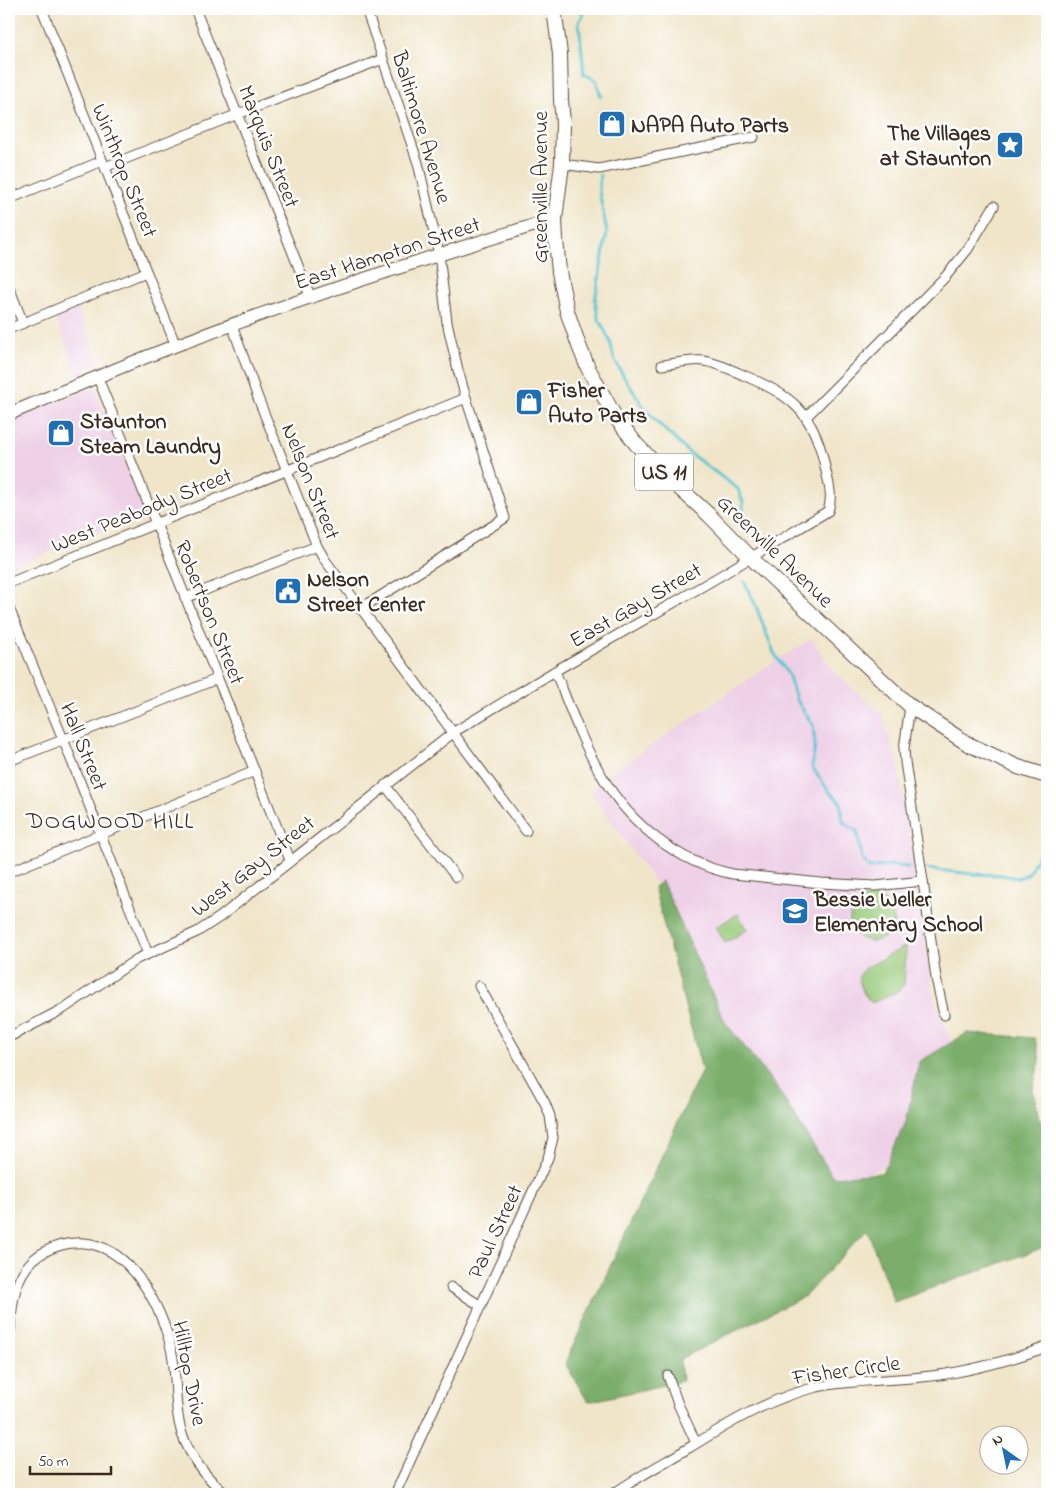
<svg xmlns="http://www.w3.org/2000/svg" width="1056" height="1503" viewBox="0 0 1056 1503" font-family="'Indie Flower',sans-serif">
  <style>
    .built { fill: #eed0e7 }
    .green { fill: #98ca7a; stroke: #6a7a4c }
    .forest { fill: #7aae6a; stroke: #5a6c44 }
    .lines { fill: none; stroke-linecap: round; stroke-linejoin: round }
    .stream { stroke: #59c5d2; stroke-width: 3 }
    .street-casing { stroke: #564638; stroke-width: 11 }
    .secondary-casing { stroke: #564638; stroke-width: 14 }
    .primary-casing { stroke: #564638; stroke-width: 16 }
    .street { stroke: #fff; stroke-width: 9 }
    .secondary { stroke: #fff; stroke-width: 12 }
    .primary { stroke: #fff; stroke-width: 14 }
    .labels { text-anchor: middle; stroke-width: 5; stroke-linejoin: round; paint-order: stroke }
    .shield { fill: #fff; stroke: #766a62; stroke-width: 1 }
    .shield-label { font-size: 21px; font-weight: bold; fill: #3b2a1e }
    .poi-label { font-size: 22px; font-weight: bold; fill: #3b2a1e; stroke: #fff; text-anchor: start }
    .street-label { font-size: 22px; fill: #3b2a1e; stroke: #fff }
    .neighbourhood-label { font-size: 24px; letter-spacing: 1px; fill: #3b2a1e; stroke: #fff }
  </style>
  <rect width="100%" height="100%" fill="#fff"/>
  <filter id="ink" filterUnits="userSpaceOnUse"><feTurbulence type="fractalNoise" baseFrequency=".02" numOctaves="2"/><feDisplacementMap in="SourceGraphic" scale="10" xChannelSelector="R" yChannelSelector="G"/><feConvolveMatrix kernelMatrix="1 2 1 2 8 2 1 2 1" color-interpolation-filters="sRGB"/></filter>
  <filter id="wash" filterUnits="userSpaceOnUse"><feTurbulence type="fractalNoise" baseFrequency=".0096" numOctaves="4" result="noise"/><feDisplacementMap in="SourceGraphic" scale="20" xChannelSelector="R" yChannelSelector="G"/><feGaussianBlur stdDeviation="1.12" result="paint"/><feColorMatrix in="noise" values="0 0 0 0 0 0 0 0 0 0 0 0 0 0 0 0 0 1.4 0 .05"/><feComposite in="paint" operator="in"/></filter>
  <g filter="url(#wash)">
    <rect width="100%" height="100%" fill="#f0e5c9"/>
    <!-- built -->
    <g class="built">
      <path d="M78,308L99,363L86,368L145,513L9,568V379L23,415L84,391L55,317Z"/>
      <path d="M812,639L832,670L881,713L897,758L932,988L936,1003L983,1123L823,1193L718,1020L684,941L654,881L591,792L611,773L780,658Z"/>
    </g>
    <!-- green -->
    <g class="green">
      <circle cx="872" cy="919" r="22"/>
      <path d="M738,914L747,930L725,943L716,927Z"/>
      <path d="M906,946L904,985L896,992L872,1003L864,994L858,978L864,969Z"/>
    </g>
    <!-- forest -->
    <path class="forest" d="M662,881L725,1022L775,1085L833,1177L882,1173L906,1122L919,1062L967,1033L1035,1038L1040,1060L1033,1088L1039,1119L1047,1128V1246L894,1302L867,1229L805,1296L680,1359L682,1381L588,1402L565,1363L702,1070L654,887Z"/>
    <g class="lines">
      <!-- stream -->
      <g class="stream">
        <path d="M581,9L583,15L579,22L584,74L596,80L601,96"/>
        <path d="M600,175L599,191L607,232L595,301L598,317L610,341L614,359L624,377L645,409L659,424L688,452L738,489L743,502L744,518"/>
        <path d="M744,582L754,601L774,653L788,674L796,699L813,725L815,745L812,767L829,791L841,803L843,822L857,831L862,858L869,868L892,865L908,867"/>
        <path d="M927,869L973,874L1002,875L1018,878L1028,874L1043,847L1047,844"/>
      </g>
    </g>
  </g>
  <g filter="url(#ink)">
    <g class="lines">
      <!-- street casing -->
      <g class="street-casing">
        <g id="street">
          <path d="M42,9L176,346"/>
          <path d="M195,9L311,298"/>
          <path d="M562,164L599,169L754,137"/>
          <path d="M105,167L238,114L383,59"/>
          <path d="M9,199L102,161"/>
          <path d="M9,287L23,323"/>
          <path d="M232,325L258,398L317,546L325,560L526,831"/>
          <path d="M9,329L146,272"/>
          <path d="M98,378L290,860"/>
          <path d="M806,417L946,276L968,249L994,206"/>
          <path d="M9,583L466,398"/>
          <path d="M185,598L317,546"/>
          <path d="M9,608L63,739L148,954"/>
          <path d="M360,609L505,518L466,398L458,370L447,322L439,254L418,163L366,9"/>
          <path d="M555,671C569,705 583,745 602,776C630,824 678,863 733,874L821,883L875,886L923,881L905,762L904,749L910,706"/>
          <path d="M9,761L217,679"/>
          <path d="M385,785L456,877"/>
          <path d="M9,872L255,771"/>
          <path d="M923,881L936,978L944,1015"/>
          <path d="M9,1037L63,1009L137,959L197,932L220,917L454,732L555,671L720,576L828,511C834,495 827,478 824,462C812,410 790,395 743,375C732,370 715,362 703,361C693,359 672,364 662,365"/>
          <path d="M451,1287L481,1306"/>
          <path d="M9,1340C12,1311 11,1280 34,1259C50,1246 71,1240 91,1244C136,1253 167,1317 173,1359C177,1384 174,1409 182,1434C191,1458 206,1478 226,1494"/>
          <path d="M668,1376L678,1404L696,1443"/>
          <path d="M395,1494L548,1158L553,1138L550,1116L545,1103L479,986"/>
          <path d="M613,1494C636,1478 662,1464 687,1449C728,1424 769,1398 817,1387C851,1380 887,1381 922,1377C965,1373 1007,1361 1047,1347"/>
        </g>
      </g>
      <!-- secondary casing -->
      <g class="secondary-casing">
        <path id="secondary" d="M9,414C65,391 121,366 177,345C302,298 428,257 555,219"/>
      </g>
      <!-- primary casing -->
      <g class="primary-casing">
        <path id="primary" d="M554,9L560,54L561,100L563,123L562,164L555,219L556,239L559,272L567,311L579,346L588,368L614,415L636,444L676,485L709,515L751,558L910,706L968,744L1018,767L1047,776"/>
      </g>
      <!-- street -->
      <use href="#street" class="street"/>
      <!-- secondary -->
      <use href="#secondary" class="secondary"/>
      <!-- primary -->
      <use href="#primary" class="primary"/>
    </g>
  </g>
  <!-- icons -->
  <defs>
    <g id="shop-square" transform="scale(1.4375)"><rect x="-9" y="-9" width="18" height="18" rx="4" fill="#1f6fb2" stroke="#fff"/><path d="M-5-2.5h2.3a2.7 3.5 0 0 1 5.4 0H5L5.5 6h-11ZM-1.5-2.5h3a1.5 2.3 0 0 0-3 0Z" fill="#fff"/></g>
    <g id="sight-square" transform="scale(1.4375)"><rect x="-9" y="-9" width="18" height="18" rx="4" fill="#1f6fb2" stroke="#fff"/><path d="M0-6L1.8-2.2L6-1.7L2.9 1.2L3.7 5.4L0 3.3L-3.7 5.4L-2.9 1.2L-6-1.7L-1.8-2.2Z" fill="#fff"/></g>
    <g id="civic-square" transform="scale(1.4375)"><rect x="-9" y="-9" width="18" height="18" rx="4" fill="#1f6fb2" stroke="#fff"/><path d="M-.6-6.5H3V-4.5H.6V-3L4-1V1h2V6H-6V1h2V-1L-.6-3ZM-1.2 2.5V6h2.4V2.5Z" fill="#fff"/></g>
    <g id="school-square" transform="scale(1.4375)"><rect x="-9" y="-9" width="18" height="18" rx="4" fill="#1f6fb2" stroke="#fff"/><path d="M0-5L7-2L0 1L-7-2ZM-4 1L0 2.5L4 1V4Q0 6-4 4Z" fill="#fff"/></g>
  </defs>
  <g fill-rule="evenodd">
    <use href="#shop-square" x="612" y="124"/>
    <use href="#sight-square" x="1010" y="145"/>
    <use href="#shop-square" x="529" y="402"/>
    <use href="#shop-square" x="61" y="433"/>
    <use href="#civic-square" x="288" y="591"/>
    <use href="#school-square" x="795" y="911"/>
  </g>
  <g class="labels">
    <!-- shield labels -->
    <rect class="shield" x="635" y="453.5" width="58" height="37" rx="4"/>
    <g class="shield-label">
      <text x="664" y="479">US 11</text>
    </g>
    <!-- poi labels -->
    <g class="poi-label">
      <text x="631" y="132">NAPA Auto Parts</text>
      <text x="991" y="140" text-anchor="end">The Villages<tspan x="991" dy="25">at Staunton</tspan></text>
      <text x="548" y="397">Fisher<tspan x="548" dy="25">Auto Parts</tspan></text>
      <text x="80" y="428">Staunton<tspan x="80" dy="25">Steam Laundry</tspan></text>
      <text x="307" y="586">Nelson<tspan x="307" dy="25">Street Center</tspan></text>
      <text x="814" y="906">Bessie Weller<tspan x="814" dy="25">Elementary School</tspan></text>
    </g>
    <!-- street labels -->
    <g class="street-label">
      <text transform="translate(423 127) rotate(73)" y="8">Baltimore Avenue</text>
      <text transform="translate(270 146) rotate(68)" y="8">Marquis Street</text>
      <text transform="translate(126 170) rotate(68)" y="8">Winthrop Street</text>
      <text transform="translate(539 187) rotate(-90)" y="8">Greenville Avenue</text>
      <text transform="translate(387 252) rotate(-18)" y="8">East Hampton Street</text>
      <text transform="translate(312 481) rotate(68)" y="8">Nelson Street</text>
      <text transform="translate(141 509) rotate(-22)" y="8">West Peabody Street</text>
      <text transform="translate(776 550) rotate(44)" y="8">Greenville Avenue</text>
      <text transform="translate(635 604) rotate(-30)" y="8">East Gay Street</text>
      <text transform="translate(211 612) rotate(68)" y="8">Robertson Street</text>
      <text transform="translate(85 746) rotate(68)" y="8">Hall Street</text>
      <text transform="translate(252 865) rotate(-38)" y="8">West Gay Street</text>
      <text transform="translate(494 1231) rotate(-65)" y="8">Paul Street</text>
      <text transform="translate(846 1369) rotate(-8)" y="8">Fisher Circle</text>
      <text transform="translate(191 1373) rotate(79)" y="8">Hilltop Drive</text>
    </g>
    <!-- neighbourhood labels -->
    <g class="neighbourhood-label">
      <text x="110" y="828">DOGWOOD HILL</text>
    </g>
  </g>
  <!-- margin -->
  <rect width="1056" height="1503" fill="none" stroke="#fff" stroke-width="30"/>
  <!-- north arrow -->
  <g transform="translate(1004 1450) rotate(327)"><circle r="24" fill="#ffffff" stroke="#b1aaa5"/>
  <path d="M0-4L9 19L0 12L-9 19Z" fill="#1f6fb2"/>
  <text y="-8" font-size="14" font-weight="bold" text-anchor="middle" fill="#3b2a1e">N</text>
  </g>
  <!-- scale -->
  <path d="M30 1466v8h81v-8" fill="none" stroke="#3b2a1e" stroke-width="2.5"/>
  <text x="38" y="1466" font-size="15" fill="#3b2a1e" stroke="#ffffff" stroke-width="4" paint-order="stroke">50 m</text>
</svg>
